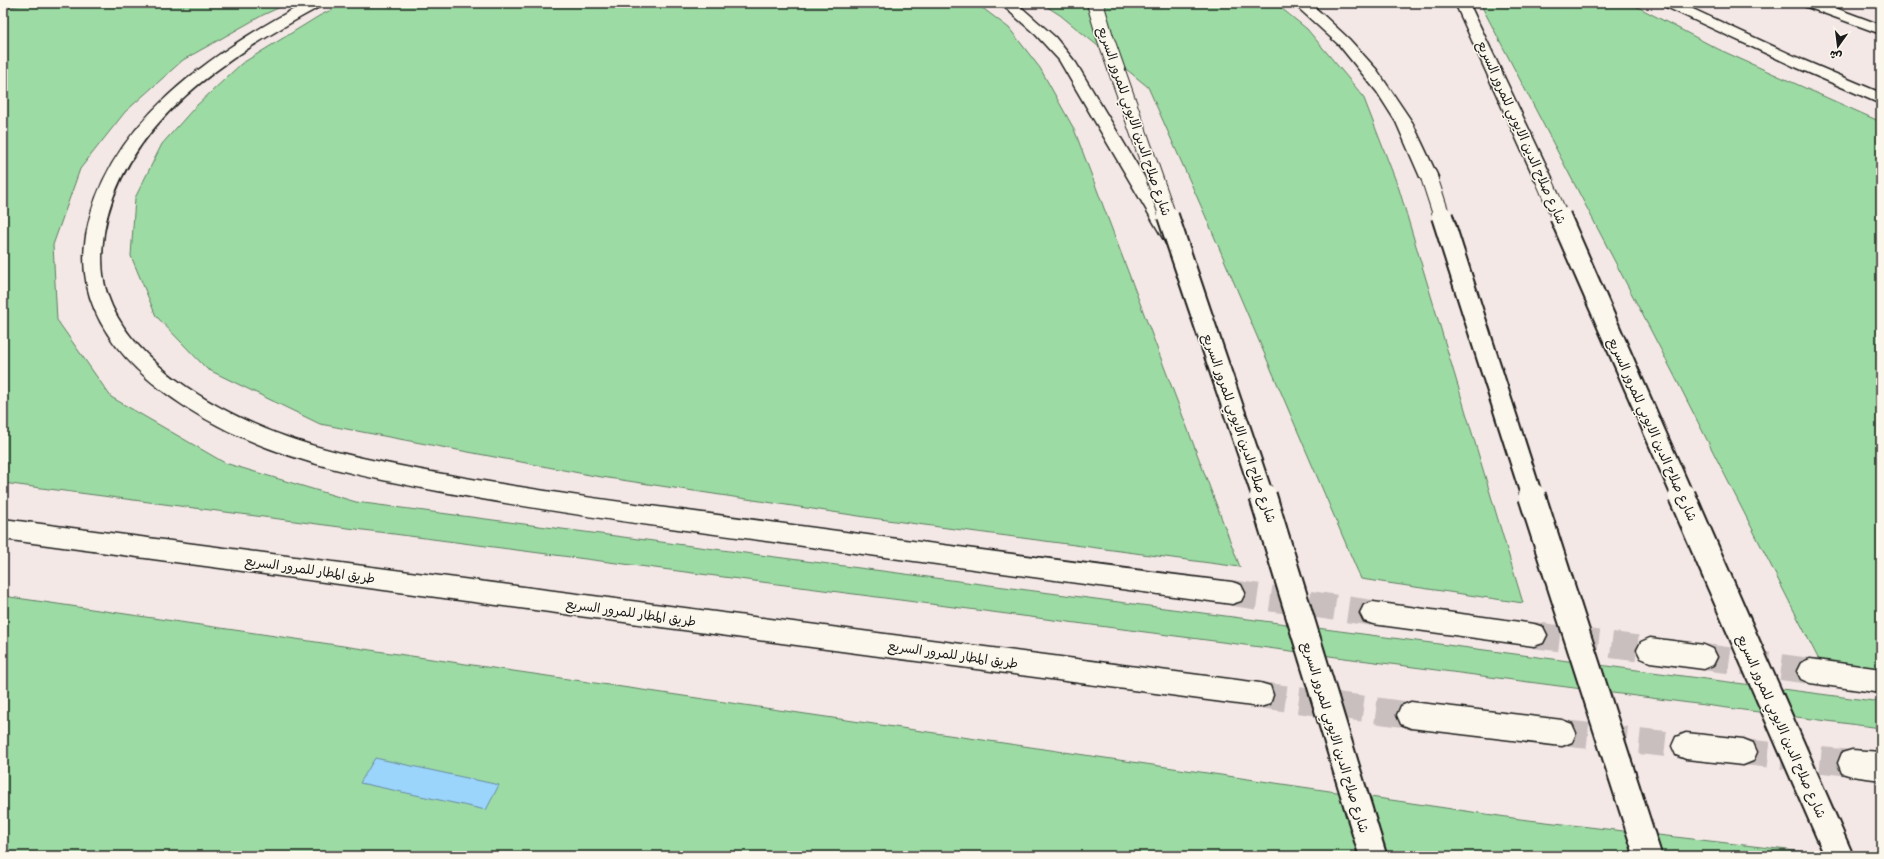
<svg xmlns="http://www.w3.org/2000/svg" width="1884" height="859" viewBox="0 0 1884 859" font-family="Sriracha,'Playpen Sans Arabic',sans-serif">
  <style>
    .green { fill: #9ddba4; stroke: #5c7c60 }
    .water { fill: #9bd5fb; stroke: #688ba2 }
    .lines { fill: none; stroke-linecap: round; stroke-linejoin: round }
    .highway-tunnel { stroke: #c9bfbe; stroke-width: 26; stroke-dasharray: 26 13; stroke-linecap: butt }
    .secondary-casing { stroke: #1c1c1c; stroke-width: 3 }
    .highway-casing { stroke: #1c1c1c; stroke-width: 3 }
    .secondary { fill: #fbf7ec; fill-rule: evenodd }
    .highway { fill: #fbf7ec; fill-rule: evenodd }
    .highway-bridge-far2-casing { stroke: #1c1c1c; stroke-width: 18; stroke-linecap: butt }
    .highway-bridge-far1-casing { stroke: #1c1c1c; stroke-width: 24; stroke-linecap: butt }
    .highway-bridge-casing { stroke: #1c1c1c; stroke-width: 30; stroke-linecap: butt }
    .highway-bridge-far2 { stroke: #fbf7ec; stroke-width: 16 }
    .highway-bridge-far1 { stroke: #fbf7ec; stroke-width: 20 }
    .highway-bridge { stroke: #fbf7ec; stroke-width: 26 }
    .labels { text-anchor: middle; stroke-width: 3; stroke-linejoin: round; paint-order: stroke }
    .street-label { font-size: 13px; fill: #1c1c1c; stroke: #fbf7ec }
  </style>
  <rect width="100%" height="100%" fill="#f4e8e6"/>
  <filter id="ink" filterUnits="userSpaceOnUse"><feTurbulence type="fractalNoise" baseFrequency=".025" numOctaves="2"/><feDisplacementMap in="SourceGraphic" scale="8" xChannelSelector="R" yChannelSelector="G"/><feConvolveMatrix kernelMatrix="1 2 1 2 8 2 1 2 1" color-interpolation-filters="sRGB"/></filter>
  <g filter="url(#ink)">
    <!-- green -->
    <g class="green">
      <path d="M28,3H289L263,15L183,60L125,112L80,169L53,245L57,320L111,397L225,463L356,502L1881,702V728L3,483V9Z"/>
      <path d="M345,3H976L1009,28L1040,68L1074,129L1240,567L872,518L595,476L320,424L207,369L156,316L131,256L135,198L162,144L195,107L241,64L319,16Z"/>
      <path d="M1041,3H1275L1307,29L1363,96L1399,189L1523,603L1361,579L1205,215L1148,87L1060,15Z"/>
      <path d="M1480,3H1630L1718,49L1881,122V670L1820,662L1672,371Z"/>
      <path d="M3,596L1520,819L1839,856H3Z"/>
    </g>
    <!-- water -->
    <path class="water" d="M375,758L499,785L486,810L360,783Z"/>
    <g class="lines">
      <!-- highway-tunnel -->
      <g class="highway-tunnel">
        <path d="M1232,593L1373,613"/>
        <path d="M1534,635L1650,650"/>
        <path d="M1704,657L1810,671"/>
        <path d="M1260,695L1411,715"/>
        <path d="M1562,733L1686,746"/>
        <path d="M1743,752L1852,763"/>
      </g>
      <!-- secondary casing -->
      <g class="secondary-casing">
        <path id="secondary" d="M1802,3H1822L1881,25V34L1804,6Z"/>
      </g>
      <!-- highway casing -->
      <g class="highway-casing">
        <g id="highway">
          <path d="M305,3H323L321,6C230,55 122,122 104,233C101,254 101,277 108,296C128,355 199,400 254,424C312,450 375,461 437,473C515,487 594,499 673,509C859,534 1046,559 1232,582L1241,585L1245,593L1241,601L1232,604C1047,579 863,554 678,529C598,518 517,506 438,491C369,478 299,464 235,434C159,398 70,332 86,236C104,124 213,52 305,3Z"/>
          <path d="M1000,3H1016L1021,7L1055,37L1076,63L1182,240L1180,244L1173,246L1166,244L1164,240L1059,60L1036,35Z"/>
          <path d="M1293,3H1309L1320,12L1349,39L1377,70L1412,122L1438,177L1435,181L1429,182L1423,181L1420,177L1396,122L1377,92L1339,45Z"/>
          <path d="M1455,3H1469L1553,180L1550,184L1544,185L1538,184L1535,180Z"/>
          <path d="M1662,3H1680L1803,60L1881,93V104L1793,66L1664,6Z"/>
          <path d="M3,519L1260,683L1270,686L1273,695L1270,704L1260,707L3,539Z"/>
          <path d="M1373,602L1534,624L1543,627L1547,635L1543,643L1534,646L1373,624L1364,621L1360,613L1364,605Z"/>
          <path d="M1650,638L1704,645L1713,649L1717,657L1713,665L1704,669L1650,662L1641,658L1637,650L1641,642Z"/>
          <path d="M1810,659L1881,669V693L1810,683L1801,679L1797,671L1801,663Z"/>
          <path d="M1411,702L1562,720L1572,724L1576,733L1572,742L1562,746L1411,728L1401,724L1397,715L1401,706Z"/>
          <path d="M1686,733L1743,739L1753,743L1757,752L1753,761L1743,765L1686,759L1676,755L1672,746L1676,737Z"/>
          <path d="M1852,750L1881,752V780L1852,776L1842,773L1838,763L1842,753Z"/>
        </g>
      </g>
      <!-- secondary -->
      <use href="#secondary" class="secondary"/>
      <!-- highway -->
      <use href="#highway" class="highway"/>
      <!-- highway-bridge-far2 casing -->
      <g class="highway-bridge-far2-casing">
        <g id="highway-bridge-far2">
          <path d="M1095,3L1105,37L1168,217"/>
          <path d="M1429,177L1442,217"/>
          <path d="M1544,180L1560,217"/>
        </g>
      </g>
      <!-- highway-bridge-far1 casing -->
      <g class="highway-bridge-far1-casing">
        <g id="highway-bridge-far1">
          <path d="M1168,216L1263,497"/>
          <path d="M1442,216L1532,497"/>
          <path d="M1560,216L1683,497"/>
        </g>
      </g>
      <!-- highway-bridge casing -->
      <g class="highway-bridge-casing">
        <g id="highway-bridge">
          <path d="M1263,496L1373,856"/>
          <path d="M1532,496L1648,856"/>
          <path d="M1682,496L1839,856"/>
        </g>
      </g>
      <!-- highway-bridge-far2 -->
      <use href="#highway-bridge-far2" class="highway-bridge-far2"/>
      <!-- highway-bridge-far1 -->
      <use href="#highway-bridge-far1" class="highway-bridge-far1"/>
      <!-- highway-bridge -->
      <use href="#highway-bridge" class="highway-bridge"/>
    </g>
  </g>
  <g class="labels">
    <!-- street labels -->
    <g class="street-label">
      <text transform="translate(1135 121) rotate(71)" y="5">شارع صلاح الدين الايوبي للمرور السريع</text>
      <text transform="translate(1522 132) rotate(66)" y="5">شارع صلاح الدين الايوبي للمرور السريع</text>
      <text transform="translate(1240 428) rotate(71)" y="5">شارع صلاح الدين الايوبي للمرور السريع</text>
      <text transform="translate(1653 429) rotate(66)" y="5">شارع صلاح الدين الايوبي للمرور السريع</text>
      <text transform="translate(310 569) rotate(8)" y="5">طريق المطار للمرور السريع</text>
      <text transform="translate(631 612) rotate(8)" y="5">طريق المطار للمرور السريع</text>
      <text transform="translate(953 654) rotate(8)" y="5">طريق المطار للمرور السريع</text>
      <text transform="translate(1782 726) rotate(66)" y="5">شارع صلاح الدين الايوبي للمرور السريع</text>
      <text transform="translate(1336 737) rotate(73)" y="5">شارع صلاح الدين الايوبي للمرور السريع</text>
    </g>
  </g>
  <!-- margin -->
  <rect width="1884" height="859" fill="none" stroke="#fbf7ec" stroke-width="16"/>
  <rect x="8" y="8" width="1868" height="843" fill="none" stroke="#1c1c1c" stroke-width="1.5" filter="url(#ink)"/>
  <!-- north arrow -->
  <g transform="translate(1838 46) rotate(194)" stroke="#fbf7ec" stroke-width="3" paint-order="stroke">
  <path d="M0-3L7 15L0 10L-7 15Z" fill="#1c1c1c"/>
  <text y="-6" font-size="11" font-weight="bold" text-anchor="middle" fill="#1c1c1c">ش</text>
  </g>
</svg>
